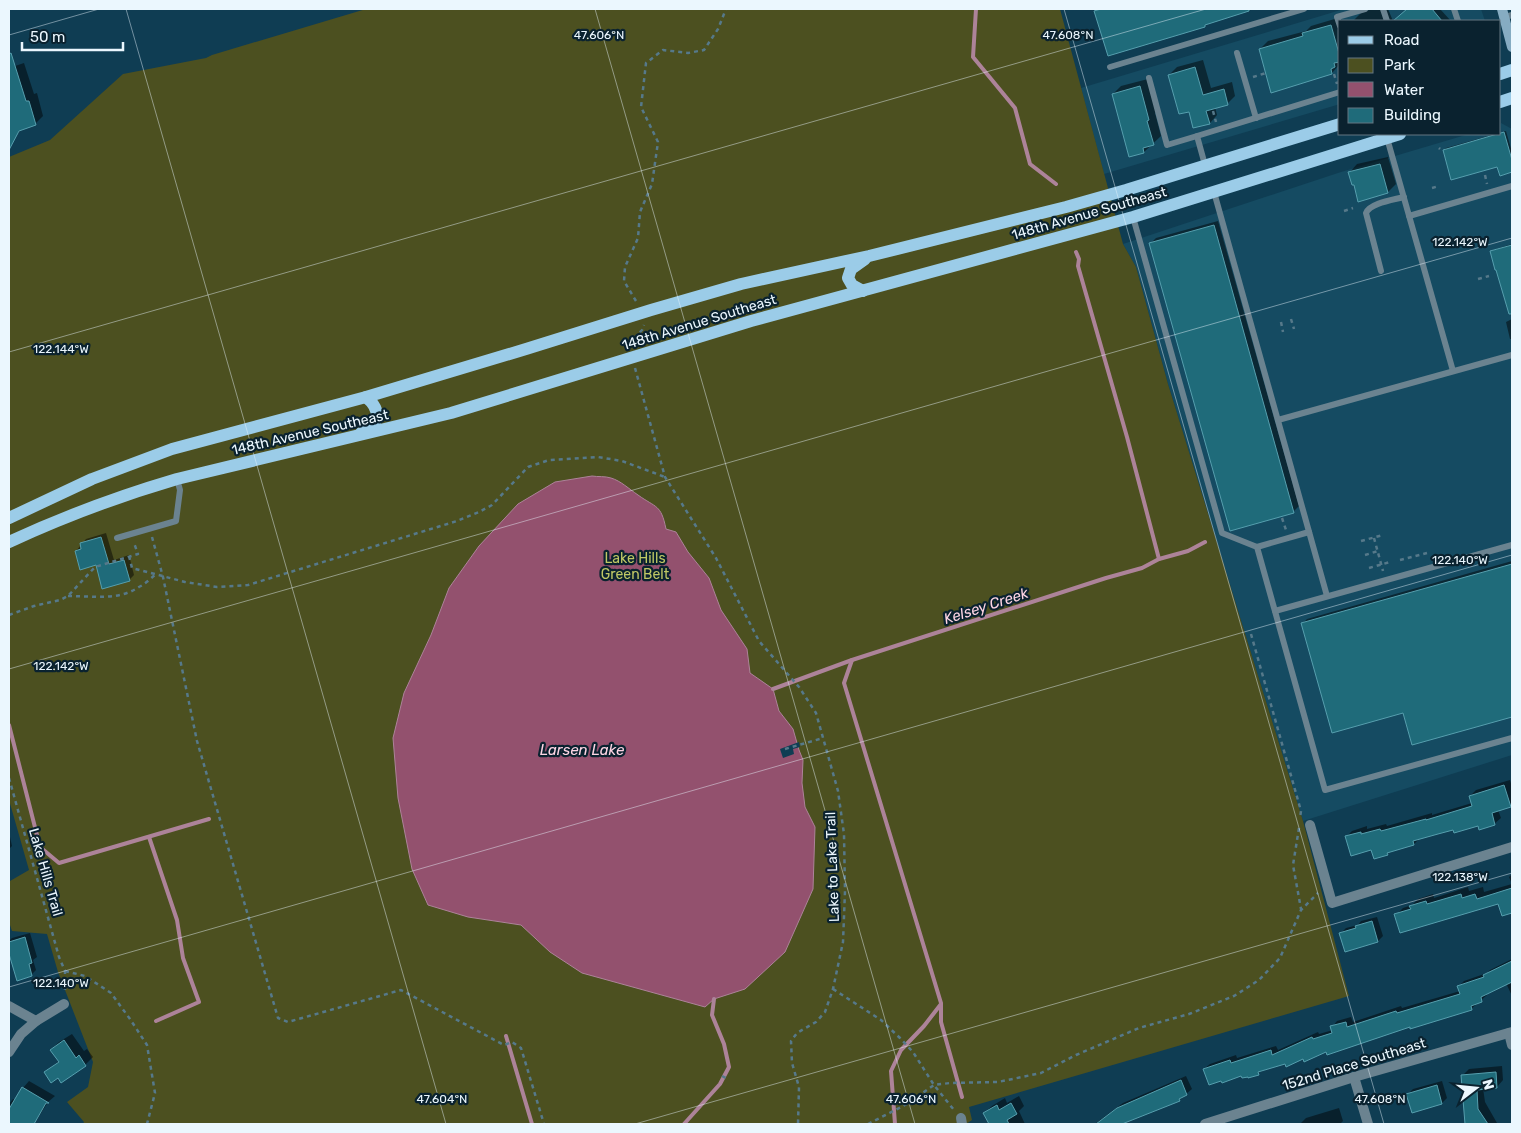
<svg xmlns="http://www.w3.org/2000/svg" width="1521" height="1133" viewBox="0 0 1521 1133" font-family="Rubik,sans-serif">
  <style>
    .built { fill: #154b62 }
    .green { fill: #4c5020 }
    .water { fill: #93516e; stroke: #ad8399 }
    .pier { fill: #0f3d53 }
    .shadow { fill: #0007 }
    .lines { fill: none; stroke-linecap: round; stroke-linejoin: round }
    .stream { stroke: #ad8399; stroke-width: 4 }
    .building { fill: #1f6b7a; stroke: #569fae }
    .path { stroke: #56798a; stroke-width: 2.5; stroke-dasharray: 4 4; stroke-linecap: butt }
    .lane { stroke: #6b8390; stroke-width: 6 }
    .street { stroke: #6b8390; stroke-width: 10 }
    .secondary { stroke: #86acc2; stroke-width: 10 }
    .primary { stroke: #9bcce8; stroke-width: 12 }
    .ticks { fill: none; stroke: #ebf7fe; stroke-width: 1; stroke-opacity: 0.45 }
    .labels { text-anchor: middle; stroke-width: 4.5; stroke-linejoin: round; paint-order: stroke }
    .street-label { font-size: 14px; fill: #ebf7fe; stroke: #0a222f }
    .park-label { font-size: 14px; fill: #bfc865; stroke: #0a222f }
    .water-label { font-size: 15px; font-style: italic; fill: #fed5e4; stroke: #0a222f }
    .ticks-label { font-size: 12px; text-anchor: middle; fill: #ebf7fe; stroke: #0a222f; stroke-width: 4.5; stroke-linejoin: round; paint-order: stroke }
  </style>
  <rect width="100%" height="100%" fill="#0f3d53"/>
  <!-- built -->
  <g class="built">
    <path d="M1344,9H1481L1485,21H1340V104L1104,174L1081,88Z"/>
    <path d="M1501,123L1512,129V755L1303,821L1168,384L1136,267L1123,244L1341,172L1469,134H1500Z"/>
  </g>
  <!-- green -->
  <path class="green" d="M366,9H1060L1123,244L1136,267L1168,384L1303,821L1349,996L969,1107L972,1120L966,1124H83L84,1122L67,1102L88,1087L93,1062L58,972L47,934L12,931L9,922L10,881L29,870L9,800V157L50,140L123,74L206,58L212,55Z"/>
  <!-- water -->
  <path class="water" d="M592,476C598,477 605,476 611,478C621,481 629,489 638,495C656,508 661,504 666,529L676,532L688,552L709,578L721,610L747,649L750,673L773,689L779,711L793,729L799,750L803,760L802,783L805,807L815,827L813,889L785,952L745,989L714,999L705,1007L582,973L550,952L521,925L468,917L428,905L412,869L398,798L393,738L404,693L431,635L449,588L479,546L518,504L555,482Z"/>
  <!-- pier -->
  <path class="pier" d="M799,742L800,747L793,749L794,754L783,758L780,749Z"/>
  <!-- shadow -->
  <g class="shadow">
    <path d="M1098,9H1254L1207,23L1205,26L1096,11Z"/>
    <path d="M1373,9H1388L1393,21H1354V20L1362,12Z"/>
    <path d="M1408,9H1440L1451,21H1402L1399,18Z"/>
    <path d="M1338,18L1340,23L1339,65L1332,73L1260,49L1268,41L1306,31L1311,26Z"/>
    <path d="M1203,60L1211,88L1232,82L1235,96L1227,104L1215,107L1217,115L1210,123L1190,110L1169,75L1177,67Z"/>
    <path d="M24,63L34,94L37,93L43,116L35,124L23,128L15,136L9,133V68Z"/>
    <path d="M1148,79L1157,111L1155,113L1161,136L1144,152L1113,94L1121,86Z"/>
    <path d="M1506,131L1512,152V171L1500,175L1498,165L1444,150L1446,148Z"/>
    <path d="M1388,157L1396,184L1388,192L1350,172L1357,164Z"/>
    <path d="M1218,221L1299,506L1294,511L1151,243L1156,238Z"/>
    <path d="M1512,244V339H1510L1506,322L1512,319L1497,268L1491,252L1493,250Z"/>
    <path d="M106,533L114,560L129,555L134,575L129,580L96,564L76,551L86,539Z"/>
    <path d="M1512,561V716L1412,744L1403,712L1302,624L1307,619Z"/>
    <path d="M1510,780L1512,787V806L1498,810L1501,818L1494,824H1479L1454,828L1420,838L1414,844L1390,851L1387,854L1346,837L1352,831L1367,826V829L1386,824L1387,826L1432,813V815L1472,803L1470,796L1476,790Z"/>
    <path d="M10,837L12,846L9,849L10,853L9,854V838Z"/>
    <path d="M1512,874V911L1503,914L1499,903L1396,915L1403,908L1412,905L1418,899L1433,894L1434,898L1468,887L1469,891L1483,887L1484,892L1512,884L1509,877Z"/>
    <path d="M1377,917L1383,936L1378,941L1341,933L1346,928L1358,925L1361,921Z"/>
    <path d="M30,933L37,957L33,960L36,970L31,975L17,979L9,949V941L12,938Z"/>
    <path d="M1512,959V996L1506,983L1487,993V995L1471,1009L1285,1063L1261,1070L1258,1074L1242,1075L1204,1069L1210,1064L1236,1055L1237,1058L1276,1046L1278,1050L1318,1032L1319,1034L1333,1030L1332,1027L1337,1021L1351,1017L1353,1022L1401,1006L1402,1008L1460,991L1458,987L1464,981L1487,973L1490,970Z"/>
    <path d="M72,1034L84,1051L87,1049L93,1057L85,1065L58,1077L46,1072L59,1061L51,1050L59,1042Z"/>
    <path d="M1502,1066L1503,1080L1497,1087L1483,1088L1485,1102L1497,1123L1496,1124H1466L1462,1076L1469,1069Z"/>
    <path d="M1186,1076L1192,1089L1179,1100L1122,1124H1095L1123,1103Z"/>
    <path d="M29,1081L55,1096L48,1102L34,1124H22L19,1123L18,1124H9V1104L13,1099L15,1100L23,1088Z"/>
    <path d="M1442,1081L1447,1098L1442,1103L1408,1094L1413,1089Z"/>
    <path d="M1019,1096L1024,1106L1019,1111L1025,1124H990L984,1113L992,1106L1005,1098L1007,1103Z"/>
    <path d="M1339,1108L1343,1121L1340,1124H1300L1306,1118Z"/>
  </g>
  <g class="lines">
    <!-- stream -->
    <g class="stream">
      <path d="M976,9L973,57L1015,108L1030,164L1056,184"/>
      <path d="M1076,252L1079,259L1078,266L1127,437L1159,559"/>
      <path d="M852,660L844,683L941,1003V1022L962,1097"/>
      <path d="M773,689L852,660L1106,578L1142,568L1159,559L1188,551L1205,542"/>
      <path d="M9,725L40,847L59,863L209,819"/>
      <path d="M149,837L177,920L183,958L199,1002L156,1021"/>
      <path d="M506,1036L532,1124"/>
      <path d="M684,1124L720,1084L729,1067L724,1044L712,1015L714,999"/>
      <path d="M895,1124L891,1071L901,1050L924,1026L941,1004"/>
    </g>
  </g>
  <!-- building -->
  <g class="building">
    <path d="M1101,9H1249V11L1205,25V27L1108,56L1094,11Z"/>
    <path d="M1407,9H1432L1442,21H1393Z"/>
    <path d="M1331,25L1340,57V62L1334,63L1335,67L1331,69L1332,74L1271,93L1259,49L1303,36L1302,33Z"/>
    <path d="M11,53L26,101H29L36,125L19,131L9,150V54Z"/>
    <path d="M1195,67L1203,95L1224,89L1228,105L1206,111L1210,124L1193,128L1189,112L1179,114L1168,75Z"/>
    <path d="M1140,86L1149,120L1147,121L1154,145L1143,148L1144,153L1129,157L1112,94Z"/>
    <path d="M1504,132L1512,160V172L1500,176L1497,167L1451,180L1443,150Z"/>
    <path d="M1380,164L1388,193L1358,202L1354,185H1352L1348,172Z"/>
    <path d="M1214,225L1294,513L1230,531L1149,243Z"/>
    <path d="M1512,245V314H1509L1496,270H1495L1490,251Z"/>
    <path d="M101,537L109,564L124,560L130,581L102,589L96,565L80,570L75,551L81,549L80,543Z"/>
    <path d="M1512,564V717L1412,745L1403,713L1332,733L1301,623Z"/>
    <path d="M1504,785L1511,807L1492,813L1495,825L1479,830L1478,826L1454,833L1453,830L1438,834L1413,841L1414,845L1387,853L1388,855L1374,859L1371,850L1351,856L1345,836L1361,832V834L1380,829L1381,831L1426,819V820L1472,806L1469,796Z"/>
    <path d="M1512,888V913L1502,916L1498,904L1400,933L1394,914L1411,909L1409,906L1426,901L1427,904L1461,894L1462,898L1475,894L1477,899Z"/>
    <path d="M1372,921L1378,942L1345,952L1339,933L1356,928L1355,926Z"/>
    <path d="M25,937L32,963L29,964L32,976L17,981L9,954V942Z"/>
    <path d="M1512,961V982L1481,997L1482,1002L1471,1006L1472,1010L1410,1029V1027L1327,1055L1326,1052L1304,1062L1303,1059L1286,1067L1285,1064L1258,1072L1259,1075L1248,1078V1077L1242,1078L1241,1076L1222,1083L1221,1081L1209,1085L1203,1069L1230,1060L1231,1063L1271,1050L1272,1055L1312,1037L1313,1039L1332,1033L1330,1026L1346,1022L1347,1027L1396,1011L1397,1013L1460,994L1457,986L1484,977L1483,975Z"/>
    <path d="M64,1040L76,1058L79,1055L86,1066L61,1083L58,1078L51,1083L44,1072L59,1062L50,1050Z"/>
    <path d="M1496,1072L1497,1088L1477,1090L1478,1109L1488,1124H1465L1461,1075Z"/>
    <path d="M1181,1080L1187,1095L1179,1099L1180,1101L1122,1124H1096L1117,1108Z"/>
    <path d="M1437,1085L1442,1104L1412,1113L1406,1094Z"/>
    <path d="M22,1087L49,1103H46L34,1124H9V1109Z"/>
    <path d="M1011,1103L1017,1114L1007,1120L1009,1124H989L983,1113L997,1105L999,1110Z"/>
  </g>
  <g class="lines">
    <!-- path -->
    <g class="path">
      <path d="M1334,74L1337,84"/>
      <path d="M1253,77L1266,73"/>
      <path d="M1213,111L1216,122"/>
      <path d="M1439,148L1440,149"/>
      <path d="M1485,175L1487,184"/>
      <path d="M1432,188L1439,186"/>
      <path d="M1344,211L1353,208"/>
      <path d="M1478,279L1489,276"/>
      <path d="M636,301L624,281L625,267L638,238L640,212L652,184L658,142L641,107L646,63L663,50L688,53L704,50L718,29L726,9"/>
      <path d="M1291,319L1294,329"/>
      <path d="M1281,322L1283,332"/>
      <path d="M629,344L642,330L644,325"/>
      <path d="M635,368L665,477L716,558L759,641L799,687L816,713L838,791L844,834L845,891L843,942L833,989L825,1012L816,1022L797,1033L791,1041L792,1063L799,1087L798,1124"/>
      <path d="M1282,518L1286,530"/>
      <path d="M152,537L163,577L197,741L278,1018L288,1022L401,990L504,1045L512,1042L521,1048L544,1124"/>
      <path d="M1374,538L1383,571"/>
      <path d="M1361,541L1383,535"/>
      <path d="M1365,555L1378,551"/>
      <path d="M129,556L132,568L185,582L217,587L248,585L457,521L479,512L492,505L528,467L549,460L598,457L622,461L665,477"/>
      <path d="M1400,560L1427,553"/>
      <path d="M1369,568L1390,562"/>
      <path d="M68,596C93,596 118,601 139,587C145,584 150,579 155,575"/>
      <path d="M9,615L34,606L60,600L68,596L95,567L138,554L134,543"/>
      <path d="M1251,634L1301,811L1300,818"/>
      <path d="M785,749L823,738"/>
      <path d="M9,778L59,957L65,971V993"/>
      <path d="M1299,828L1293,865L1301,909"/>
      <path d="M65,971L85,976L111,993L130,1019L147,1045L155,1093L147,1124"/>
      <path d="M833,989L881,1020L900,1038L913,1052L934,1085L954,1110"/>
      <path d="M722,1076L726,1078"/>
      <path d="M868,1124L907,1104L934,1085L950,1083L998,1082L1041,1073L1076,1055L1139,1028L1189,1014L1234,996L1259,980L1280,958L1301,910L1318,893"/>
    </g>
    <!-- lane -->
    <g class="lane">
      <path d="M1383,9L1387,21"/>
      <path d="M1454,9L1458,21"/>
      <path d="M1505,17L1512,15"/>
      <path d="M1340,26L1337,17L1365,9"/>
      <path d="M1237,53L1256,118"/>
      <path d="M1110,67L1304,9"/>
      <path d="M1149,78L1167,145L1197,136L1205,165"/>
      <path d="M1197,136L1340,92"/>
      <path d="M1387,138L1453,371"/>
      <path d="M1214,192L1327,596"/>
      <path d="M1409,216L1512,186"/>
      <path d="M1133,217L1222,533L1257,547L1325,790L1512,738"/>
      <path d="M1381,271L1366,213C1370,203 1393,200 1404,197"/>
      <path d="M1278,420L1512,355"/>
      <path d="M117,538L176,521L180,490L177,479"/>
      <path d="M1257,547L1309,532"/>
      <path d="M1275,611L1512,545"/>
    </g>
    <!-- street -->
    <g class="street">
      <path d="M1310,825L1332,903L1512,847"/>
      <path d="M9,1006L36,1021"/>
      <path d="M1509,1033L1512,1045"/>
      <path d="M9,1052L21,1034L36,1021L64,1004"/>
      <path d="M1354,1077L1368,1124"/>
      <path d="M961,1118L962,1124"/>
      <path d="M1205,1124L1354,1077L1512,1032"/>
    </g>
    <!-- secondary -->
    <path class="secondary" d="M1502,9L1512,47"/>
    <!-- primary -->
    <g class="primary">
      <path d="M1500,74L1512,70"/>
      <path d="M1500,102L1512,98"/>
      <path d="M863,291L852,285L848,278L851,269L865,259"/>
      <path d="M361,433C380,426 382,410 366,397"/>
      <path d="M9,518L92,479L172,449L366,397L526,349L651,310L741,284L869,256L1066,207L1126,190L1340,124"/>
      <path d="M9,542C63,517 119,496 177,479L451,413L751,321L1133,217L1400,134"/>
    </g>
  </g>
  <!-- ticks -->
  <path class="ticks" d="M126,9L446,1124M595,9L915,1124M1064,9L1384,1124M9,35L99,9M9,352L1206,9M9,669L1512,238M9,987L1512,555M635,1124L1512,873"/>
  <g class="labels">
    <!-- street labels -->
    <g class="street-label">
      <text transform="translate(1089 213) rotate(-16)" y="5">148th Avenue Southeast</text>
      <text transform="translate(699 322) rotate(-17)" y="5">148th Avenue Southeast</text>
      <text transform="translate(310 432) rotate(-13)" y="5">148th Avenue Southeast</text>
      <text transform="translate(832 867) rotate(-92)" y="5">Lake to Lake Trail</text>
      <text transform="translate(46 872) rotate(74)" y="5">Lake Hills Trail</text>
      <text transform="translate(1354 1064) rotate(-17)" y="5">152nd Place Southeast</text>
    </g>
    <!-- park labels -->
    <g class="park-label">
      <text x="635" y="563">Lake Hills<tspan x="635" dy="16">Green Belt</tspan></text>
    </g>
    <!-- water labels -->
    <g class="water-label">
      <text transform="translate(986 606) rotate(-18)" y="5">Kelsey Creek</text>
      <text x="582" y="755">Larsen Lake</text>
    </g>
  </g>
  <g class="ticks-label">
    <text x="599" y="39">47.606°N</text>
    <text x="1068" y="39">47.608°N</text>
    <text x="1460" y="246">122.142°W</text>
    <text x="61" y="353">122.144°W</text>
    <text x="1460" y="564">122.140°W</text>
    <text x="61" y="670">122.142°W</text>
    <text x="1460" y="881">122.138°W</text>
    <text x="61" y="987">122.140°W</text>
    <text x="442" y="1103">47.604°N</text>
    <text x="911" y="1103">47.606°N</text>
    <text x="1380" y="1103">47.608°N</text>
  </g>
  <!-- border -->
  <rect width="1521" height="1133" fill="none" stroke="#ebf7fe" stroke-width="20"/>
  <!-- legend -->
  <rect x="1338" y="20" width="162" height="115" fill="#0a222f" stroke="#647782"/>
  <rect x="1348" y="36" width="25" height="8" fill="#9bcce8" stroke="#647782"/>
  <text x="1384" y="45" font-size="15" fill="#ebf7fe">Road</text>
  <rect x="1348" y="58" width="25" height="15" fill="#4c5020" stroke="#647782"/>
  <text x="1384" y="70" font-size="15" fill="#ebf7fe">Park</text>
  <rect x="1348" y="82" width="25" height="15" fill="#93516e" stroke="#647782"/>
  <text x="1384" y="95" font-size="15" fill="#ebf7fe">Water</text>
  <rect x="1348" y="108" width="25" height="15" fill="#1f6b7a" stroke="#647782"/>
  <text x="1384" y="120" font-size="15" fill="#ebf7fe">Building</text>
  <!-- north arrow -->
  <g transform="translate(1476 1088) rotate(74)" stroke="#0a222f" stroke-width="4" paint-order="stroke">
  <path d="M0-4L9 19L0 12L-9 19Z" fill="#ebf7fe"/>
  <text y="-8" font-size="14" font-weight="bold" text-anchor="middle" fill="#ebf7fe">N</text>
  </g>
  <!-- scale -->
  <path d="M22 42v8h101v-8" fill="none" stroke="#ebf7fe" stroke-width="2.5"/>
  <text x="30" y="42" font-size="15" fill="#ebf7fe" stroke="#0a222f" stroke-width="4" paint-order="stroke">50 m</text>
</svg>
